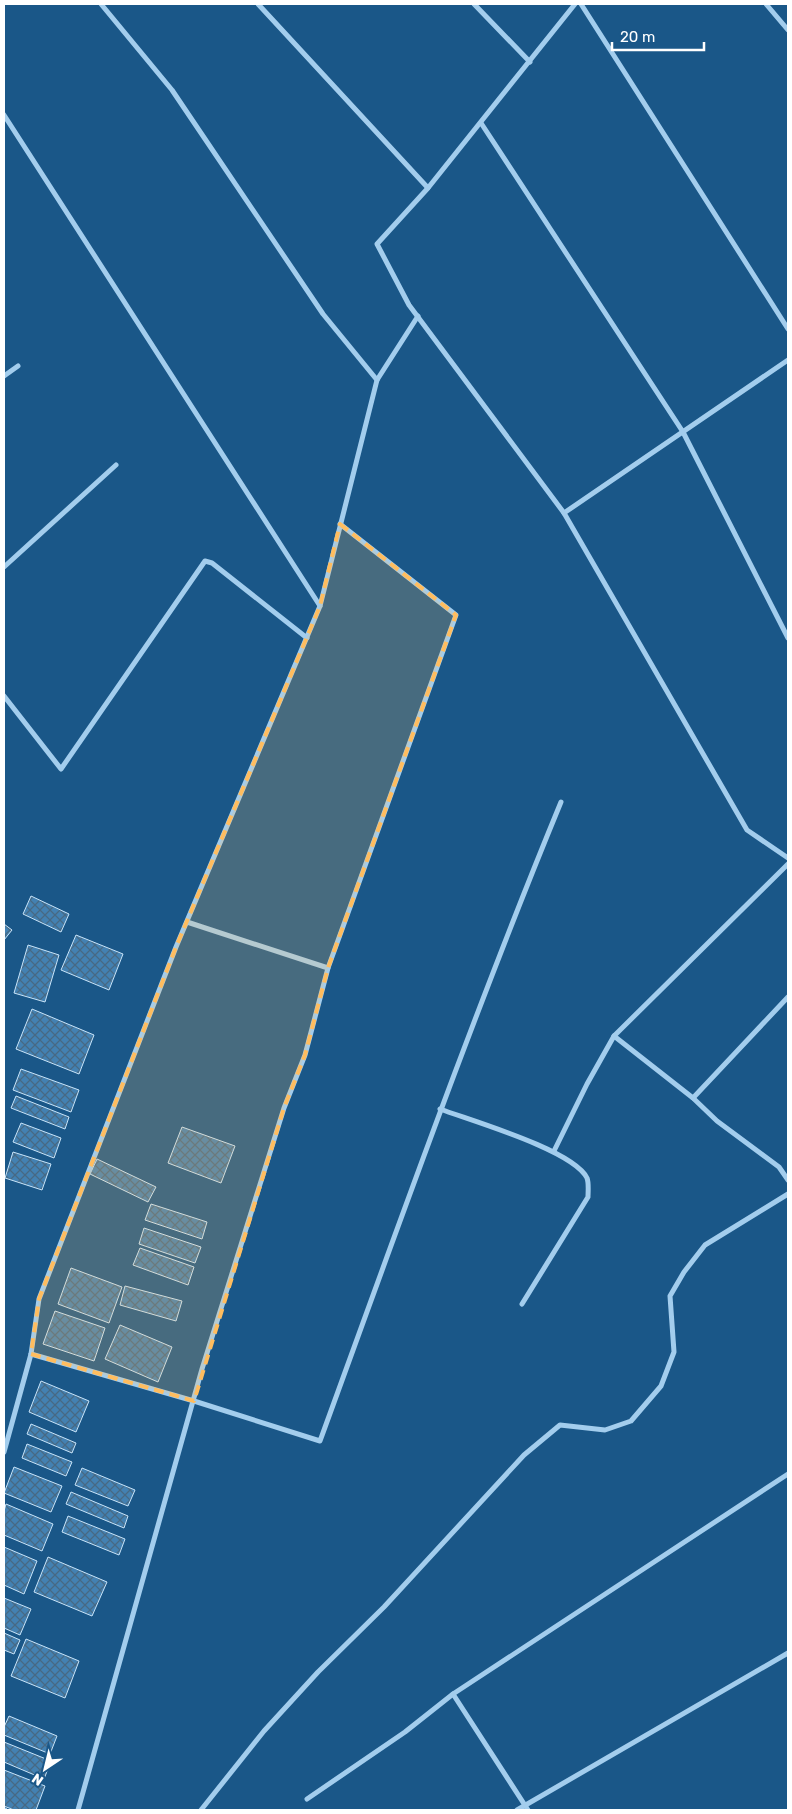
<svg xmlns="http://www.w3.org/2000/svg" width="792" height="1814" viewBox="0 0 792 1814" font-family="Rubik,sans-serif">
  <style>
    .building { fill: url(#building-cross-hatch); stroke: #c8e4f9 }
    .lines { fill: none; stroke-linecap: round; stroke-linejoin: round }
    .minor { stroke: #a3cded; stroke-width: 5 }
    .marked { fill: #ffbd5f; fill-opacity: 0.2; stroke: #ffbd5f; stroke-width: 4; stroke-dasharray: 10 6; stroke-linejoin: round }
  </style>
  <defs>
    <pattern id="building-cross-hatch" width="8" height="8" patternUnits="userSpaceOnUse" patternTransform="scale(1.25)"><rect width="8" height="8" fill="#4381b2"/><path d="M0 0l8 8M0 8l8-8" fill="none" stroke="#476984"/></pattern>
  </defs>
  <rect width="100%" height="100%" fill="#1a5788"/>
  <!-- building -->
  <g class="building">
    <path d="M31,896L69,914L61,932L23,914Z"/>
    <path d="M4,924L12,930L4,940Z"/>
    <path d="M76,935L123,954L109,990L61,970Z"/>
    <path d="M28,945L59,955L45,1002L14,993Z"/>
    <path d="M32,1009L94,1035L79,1074L16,1049Z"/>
    <path d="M21,1069L79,1090L71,1112L13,1090Z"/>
    <path d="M16,1096L69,1117L65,1129L11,1108Z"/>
    <path d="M21,1123L61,1138L54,1158L13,1142Z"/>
    <path d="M182,1127L235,1146L221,1183L168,1163Z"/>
    <path d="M13,1152L51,1164L42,1190L5,1178Z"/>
    <path d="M97,1159L156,1187L148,1202L90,1174Z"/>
    <path d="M151,1204L207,1222L202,1239L145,1220Z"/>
    <path d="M144,1228L201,1247L195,1263L139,1244Z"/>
    <path d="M140,1248L194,1267L188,1285L133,1265Z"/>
    <path d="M71,1268L122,1287L109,1323L58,1304Z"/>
    <path d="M125,1286L182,1301L176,1321L120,1305Z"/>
    <path d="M55,1311L105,1328L94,1361L43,1344Z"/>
    <path d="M120,1325L172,1347L158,1382L105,1359Z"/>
    <path d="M41,1381L89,1401L76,1432L29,1412Z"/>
    <path d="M31,1424L76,1443L72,1453L27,1434Z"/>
    <path d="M27,1444L72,1462L66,1476L22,1458Z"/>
    <path d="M14,1467L62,1486L51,1512L4,1493Z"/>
    <path d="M82,1468L135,1490L128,1506L75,1485Z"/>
    <path d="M71,1492L128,1516L124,1528L66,1504Z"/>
    <path d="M6,1504L53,1524L42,1551L4,1535V1511Z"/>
    <path d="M68,1516L125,1539L119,1555L62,1532Z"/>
    <path d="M4,1547L37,1561L24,1594L4,1585Z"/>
    <path d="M48,1557L107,1582L92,1616L34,1592Z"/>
    <path d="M4,1598L31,1609L20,1635L4,1628Z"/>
    <path d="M4,1633L20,1640L14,1654L4,1650Z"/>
    <path d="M26,1639L79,1661L65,1698L11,1676Z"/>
    <path d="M9,1716L57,1736L50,1754L4,1735V1727Z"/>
    <path d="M4,1742L51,1761L44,1779L4,1762Z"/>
    <path d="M4,1770L45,1786L36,1810H14L4,1806Z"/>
  </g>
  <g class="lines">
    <!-- minor -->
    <g class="minor">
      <path d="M101,4L172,90L323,314L377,380"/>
      <path d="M258,4L428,188"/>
      <path d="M474,4L530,62"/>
      <path d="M575,4L428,188L377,244L409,305L564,513L747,830L788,858"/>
      <path d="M581,4L788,329"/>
      <path d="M766,4L788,30"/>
      <path d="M4,115L320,606"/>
      <path d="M481,123L683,432L788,638"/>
      <path d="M4,376L18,366"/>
      <path d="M564,513L788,360"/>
      <path d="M4,567L116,465"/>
      <path d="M4,696L61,769L205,561L212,563L307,638"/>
      <path d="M187,922L328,968"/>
      <path d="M614,1036L693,1098L717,1121L779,1167L788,1180"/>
      <path d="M693,1098L788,997"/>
      <path d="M440,1109C472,1121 573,1150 587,1178C589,1183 588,1192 588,1197L522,1304"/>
      <path d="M554,1151L587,1084L614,1036L788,864"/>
      <path d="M31,1354L194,1401L320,1441C398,1227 474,1013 561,802"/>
      <path d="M4,1452L31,1354L39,1299L176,947L320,606L377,380L418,316"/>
      <path d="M307,1799L405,1732L453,1694"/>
      <path d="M4,1810H5"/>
      <path d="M78,1810L202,1369L284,1108L305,1055L328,968L456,615L340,524"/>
      <path d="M201,1810L264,1731L318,1672L384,1607L524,1455L560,1425L605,1430L631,1421L661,1386L674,1352L670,1296L684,1272L705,1245L788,1194"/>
      <path d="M517,1810L788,1653"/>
      <path d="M528,1810L453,1694L788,1474"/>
    </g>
  </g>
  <!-- marked area -->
  <path class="marked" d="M340,524L456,615L328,968L305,1055L284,1108L194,1401L31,1354L39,1299L176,947L320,606Z"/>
  <!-- border -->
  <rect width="792" height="1814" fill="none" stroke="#ffffff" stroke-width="10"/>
  <!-- north arrow -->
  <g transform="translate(45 1769) rotate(215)" stroke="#1a5788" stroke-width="4" paint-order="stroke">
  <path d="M0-4L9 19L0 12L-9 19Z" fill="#ffffff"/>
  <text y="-8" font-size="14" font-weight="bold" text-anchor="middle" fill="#ffffff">N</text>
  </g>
  <!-- scale -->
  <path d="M612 42v8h92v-8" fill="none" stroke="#ffffff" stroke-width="2.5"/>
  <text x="620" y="42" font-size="15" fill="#ffffff" stroke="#1a5788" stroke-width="4" paint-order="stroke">20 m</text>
</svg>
